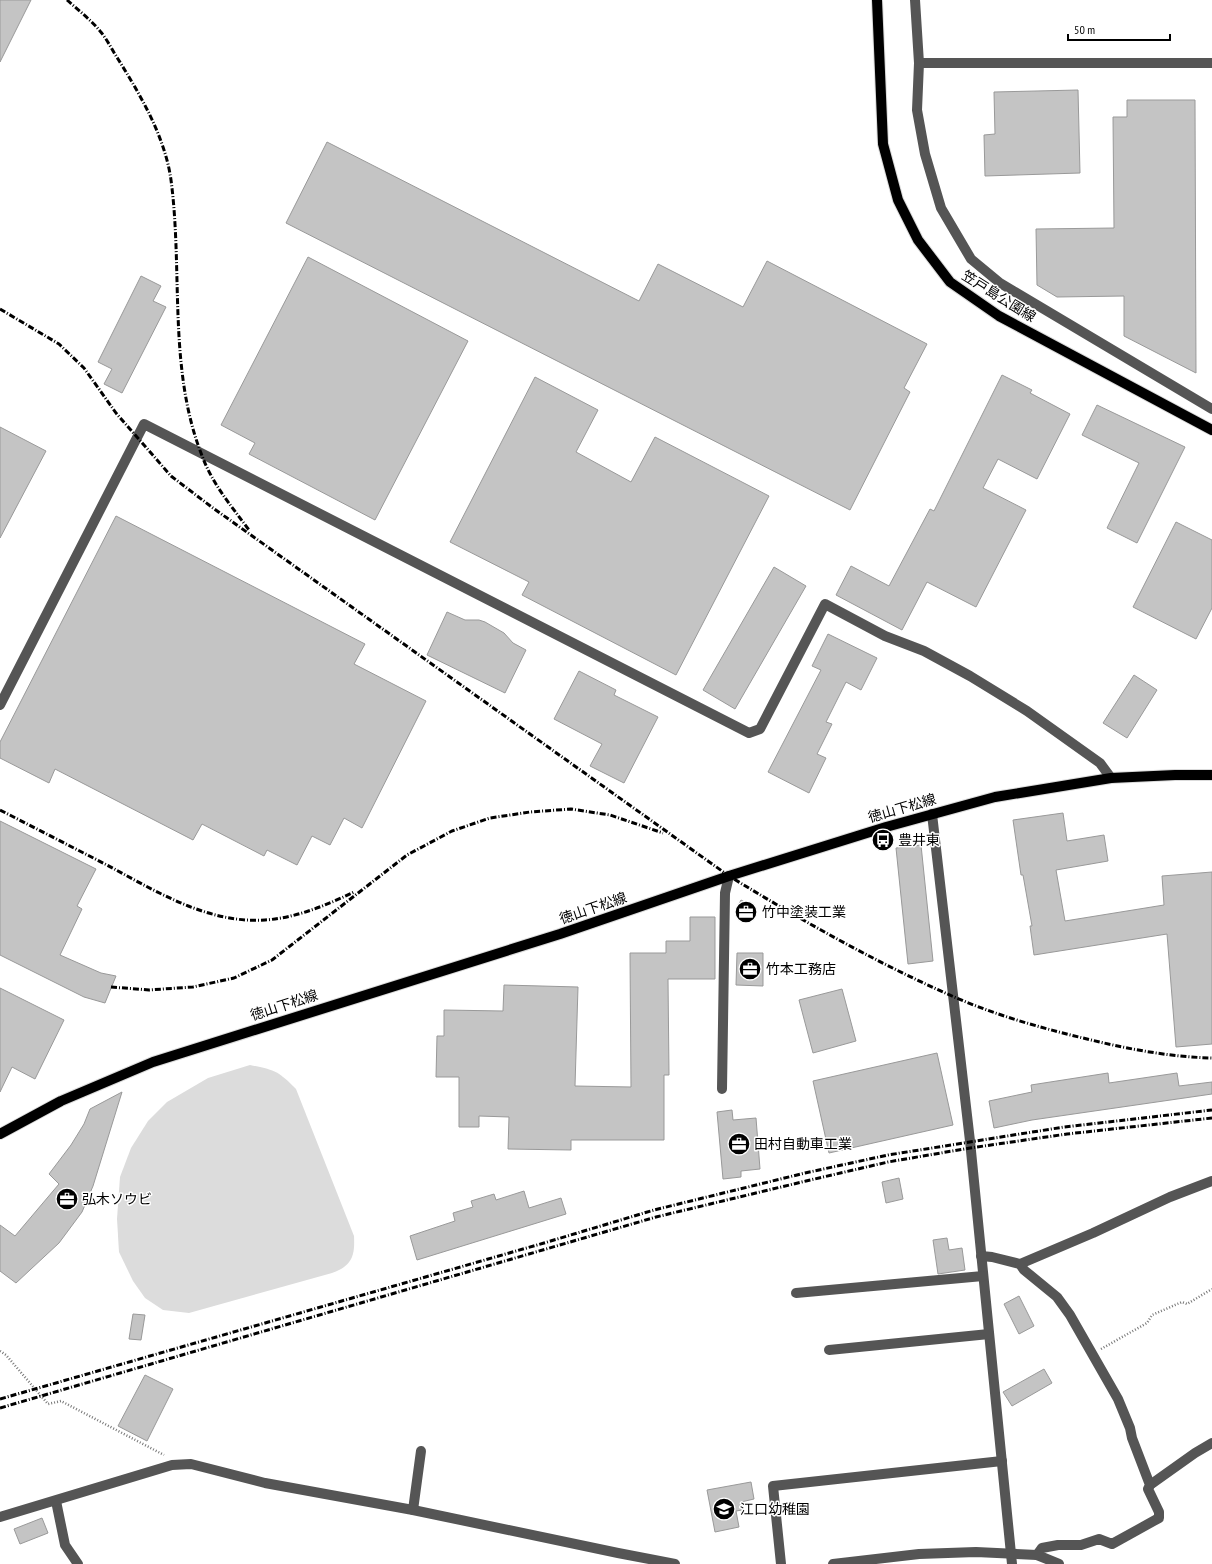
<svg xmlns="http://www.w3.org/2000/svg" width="1212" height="1564" viewBox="0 0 1212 1564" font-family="'PT Sans Narrow','Noto Sans JP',sans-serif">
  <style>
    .green { fill: #dcdcdc }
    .building { fill: #c4c4c4; stroke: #999 }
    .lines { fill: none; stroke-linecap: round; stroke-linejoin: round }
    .major-casing { stroke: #dbdbdb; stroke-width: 12 }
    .path { stroke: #777; stroke-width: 2.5; stroke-dasharray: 1 2; stroke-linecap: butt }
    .minor { stroke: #555; stroke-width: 10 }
    .major { stroke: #000; stroke-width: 10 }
    .rail { stroke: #000; stroke-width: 3; stroke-dasharray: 6 2 1 2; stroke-linecap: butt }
    .labels { text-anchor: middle; stroke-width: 3; stroke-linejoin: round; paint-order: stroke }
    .street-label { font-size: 14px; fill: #000; stroke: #fff }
    .poi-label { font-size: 14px; fill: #000; stroke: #fff; text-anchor: start }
  </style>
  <rect width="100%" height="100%" fill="#fff"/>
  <!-- green -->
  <path class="green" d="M250,1065C275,1070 278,1071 296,1089L354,1236C355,1256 352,1266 332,1273L189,1313L163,1310L145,1298L133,1281L119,1252L117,1219L120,1177L131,1148L148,1121L167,1102L208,1078Z"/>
  <!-- building -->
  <g class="building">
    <path d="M0,0H31L0,62Z"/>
    <path d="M1078,90L1080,173L985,176L984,135L995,134L994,92Z"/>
    <path d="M1127,100H1195L1196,373L1124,336V296L1057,297L1037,285L1036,229L1114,228L1113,117H1127Z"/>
    <path d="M327,142L639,301L658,264L743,307L767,261L927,344L904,388L910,392L850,510L286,223Z"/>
    <path d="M308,257L468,341L375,520L249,454L255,443L221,425Z"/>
    <path d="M141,276L161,286L153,301L166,307L122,393L104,384L112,369L98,362Z"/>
    <path d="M1002,375L1032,390L1030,393L1070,414L1037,479L998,459L983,488L1026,510L976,607L927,582L902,630L836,595L851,566L889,586L930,509L934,511Z"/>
    <path d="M535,377L598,410L576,452L631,482L655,437L769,496L676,675L522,595L529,582L450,542Z"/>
    <path d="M1097,405L1185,447L1137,543L1107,528L1139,463L1082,435Z"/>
    <path d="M0,427L46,451L0,538Z"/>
    <path d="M116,516L365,644L354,664L426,701L362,828L344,818L330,845L312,836L297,865L267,850L264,856L202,824L193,840L55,769L49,783L0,758V742Z"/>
    <path d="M1176,522L1212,540V608L1196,639L1133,607Z"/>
    <path d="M774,567L806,586L735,709L703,690Z"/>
    <path d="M447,612L465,620H479L485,622L504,633L513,643L526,650L505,693L427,655Z"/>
    <path d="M828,634L877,658L861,690L846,682L826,722L832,724L817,754L826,758L809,793L768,772L821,670L812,666Z"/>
    <path d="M579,671L616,690L614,695L658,717L624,783L590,766L602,744L554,719Z"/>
    <path d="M1134,675L1157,690L1127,738L1103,723Z"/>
    <path d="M1063,813L1067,841L1104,835L1108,861L1056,870L1065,921L1164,905L1162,876L1212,872V1044L1176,1047L1167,934L1034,955L1030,926H1032L1023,875H1021L1013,820Z"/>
    <path d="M0,821L96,869L77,906L82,909L60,955L101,973L116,976L105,1003L84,997L0,955Z"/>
    <path d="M921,845L933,961L908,964L896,848Z"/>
    <path d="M741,900L754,907L749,917L736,910Z"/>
    <path d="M690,917H715V979H668L669,1075H664V1140H571V1150L508,1149L509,1117L479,1116V1127H459V1077H436L437,1036H444V1010L503,1011L504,985L578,987L575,1086L631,1087L630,953H666V941H690Z"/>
    <path d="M737,953H763V986L736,985Z"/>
    <path d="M0,988L64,1020L35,1079L12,1067L0,1092Z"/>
    <path d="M842,989L856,1041L813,1053L799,1000Z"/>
    <path d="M937,1053L953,1125L829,1153L813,1081Z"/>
    <path d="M1108,1073L1109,1083L1177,1073L1179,1086L1212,1082V1094L1032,1120L994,1128L989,1101L1032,1092L1031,1085Z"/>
    <path d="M122,1092L93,1186L82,1212L59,1243L16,1283L0,1271V1225L15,1236L59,1184L49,1174L71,1145L84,1124L90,1109Z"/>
    <path d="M732,1110L733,1120L756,1118L760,1169L741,1171V1177L723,1179L717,1112Z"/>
    <path d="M899,1178L903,1199L886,1203L882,1182Z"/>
    <path d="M524,1191L529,1208L561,1198L566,1214L417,1260L410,1236L455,1221L453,1213L473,1207L471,1201L494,1194L496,1200Z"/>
    <path d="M947,1238L949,1250L962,1248L965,1270L938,1274L933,1240Z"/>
    <path d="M1019,1296L1034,1326L1019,1334L1004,1304Z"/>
    <path d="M133,1314L145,1315L141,1340L129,1339Z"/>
    <path d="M1044,1369L1052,1383L1012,1406L1003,1392Z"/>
    <path d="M145,1375L173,1389L147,1441L118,1426Z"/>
    <path d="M751,1482L754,1499L741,1502L742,1510L736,1511L739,1527L715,1532L707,1490Z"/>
    <path d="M42,1518L48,1533L20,1544L14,1529Z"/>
  </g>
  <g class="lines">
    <!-- major casing -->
    <g class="major-casing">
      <g id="major">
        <path d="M877,0L883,144L898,200L918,240L950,282L999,316L1212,430"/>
        <path d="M0,1134L61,1101L153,1062L560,934L729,876L886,827L995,797L1111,778L1175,775H1212"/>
      </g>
    </g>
    <!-- path -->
    <g class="path">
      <path d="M1101,1349L1147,1323L1152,1315L1182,1302L1187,1304L1212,1289"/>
      <path d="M0,1351L6,1355L48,1404L61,1401L164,1455"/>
    </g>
    <!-- minor -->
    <g class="minor">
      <path d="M915,0L919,63H1212"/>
      <path d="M919,63L917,110L925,154L941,208L971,259L1000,283L1212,409"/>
      <path d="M0,705L144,424L749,733L760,729L825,604L885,636L924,651L970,676L1027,711L1100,763L1111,778"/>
      <path d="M932,814L970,1141L1012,1564"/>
      <path d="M722,1089L725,893L729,876"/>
      <path d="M981,1256L992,1257L1020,1264L1024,1270L1057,1297L1070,1315L1118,1399L1130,1428L1132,1438L1150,1485L1148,1489L1159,1512V1518L1112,1544L1099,1539L1081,1545H1058L1042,1548L1037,1555"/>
      <path d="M1020,1264L1093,1233L1170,1197L1212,1181"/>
      <path d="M796,1293L983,1276"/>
      <path d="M829,1350L989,1334"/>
      <path d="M1150,1485L1195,1453L1212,1443"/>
      <path d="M56,1501L65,1545L78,1564"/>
      <path d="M413,1510L421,1451"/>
      <path d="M0,1517L172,1465L191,1464L265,1483L413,1510L618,1553L675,1564"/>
      <path d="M781,1564L773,1486L1002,1461"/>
      <path d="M833,1564L919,1554L976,1552L1037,1555L1059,1564"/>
    </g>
    <!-- major -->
    <use href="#major" class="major"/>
    <!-- rail -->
    <g class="rail">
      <path d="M67,0C78,10 91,20 100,31C107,39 112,50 118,59C141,96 165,137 171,180C183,271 168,367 201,453C212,484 230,504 249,530"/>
      <path d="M0,309L59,344L84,368L116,413L171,476L213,508L729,876C801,920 875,962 952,996C995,1015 1041,1028 1087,1039C1128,1049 1170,1057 1212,1058"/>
      <path d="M0,810C35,828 70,846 105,864C154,890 207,924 265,920C296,918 327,905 354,892"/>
      <path d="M111,987L149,990L193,987L234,978L272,960L407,855L452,831L490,818L530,812L571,809L610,815L663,833"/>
      <path d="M0,1399L544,1243L654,1210L805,1173L888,1155L1064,1127L1212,1110"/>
      <path d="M0,1408L656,1217L806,1181L888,1162L970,1148L1067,1134L1212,1118"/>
    </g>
  </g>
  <!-- icons -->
  <defs>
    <g id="bus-disc" transform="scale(1.15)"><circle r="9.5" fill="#000" stroke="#fff"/><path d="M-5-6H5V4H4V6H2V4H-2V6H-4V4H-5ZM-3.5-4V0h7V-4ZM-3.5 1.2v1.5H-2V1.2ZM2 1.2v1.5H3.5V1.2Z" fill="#fff"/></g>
    <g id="office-disc" transform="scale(1.15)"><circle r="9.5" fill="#000" stroke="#fff"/><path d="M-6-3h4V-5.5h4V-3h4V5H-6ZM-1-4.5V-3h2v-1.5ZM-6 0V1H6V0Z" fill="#fff"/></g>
    <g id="school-disc" transform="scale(1.15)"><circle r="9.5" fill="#000" stroke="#fff"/><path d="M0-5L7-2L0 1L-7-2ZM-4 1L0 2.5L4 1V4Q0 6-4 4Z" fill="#fff"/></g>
  </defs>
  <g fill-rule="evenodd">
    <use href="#bus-disc" x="883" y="840"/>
    <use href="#office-disc" x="746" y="912"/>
    <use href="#office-disc" x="750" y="969"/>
    <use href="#office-disc" x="739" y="1144"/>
    <use href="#office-disc" x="67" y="1199"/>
    <use href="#school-disc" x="724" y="1509"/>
  </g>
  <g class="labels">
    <!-- street labels -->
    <g class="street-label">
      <text transform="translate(999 296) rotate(32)" y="5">笠戸島公園線</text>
      <text transform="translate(902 808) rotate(-16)" y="5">徳山下松線</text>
      <text transform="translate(593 908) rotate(-19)" y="5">徳山下松線</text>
      <text transform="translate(284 1005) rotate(-18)" y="5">徳山下松線</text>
    </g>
    <!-- poi labels -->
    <g class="poi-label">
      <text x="898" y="845">豊井東</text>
      <text x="762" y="917">竹中塗装工業</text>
      <text x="766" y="974">竹本工務店</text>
      <text x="754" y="1149">田村自動車工業</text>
      <text x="82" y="1204">弘木ソウビ</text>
      <text x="740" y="1514">江口幼稚園</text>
    </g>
  </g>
  <!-- scale -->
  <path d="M1068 34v6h102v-6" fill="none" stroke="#000000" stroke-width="2"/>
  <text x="1074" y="34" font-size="12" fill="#000000" stroke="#ffffff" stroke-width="3" paint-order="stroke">50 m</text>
</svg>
